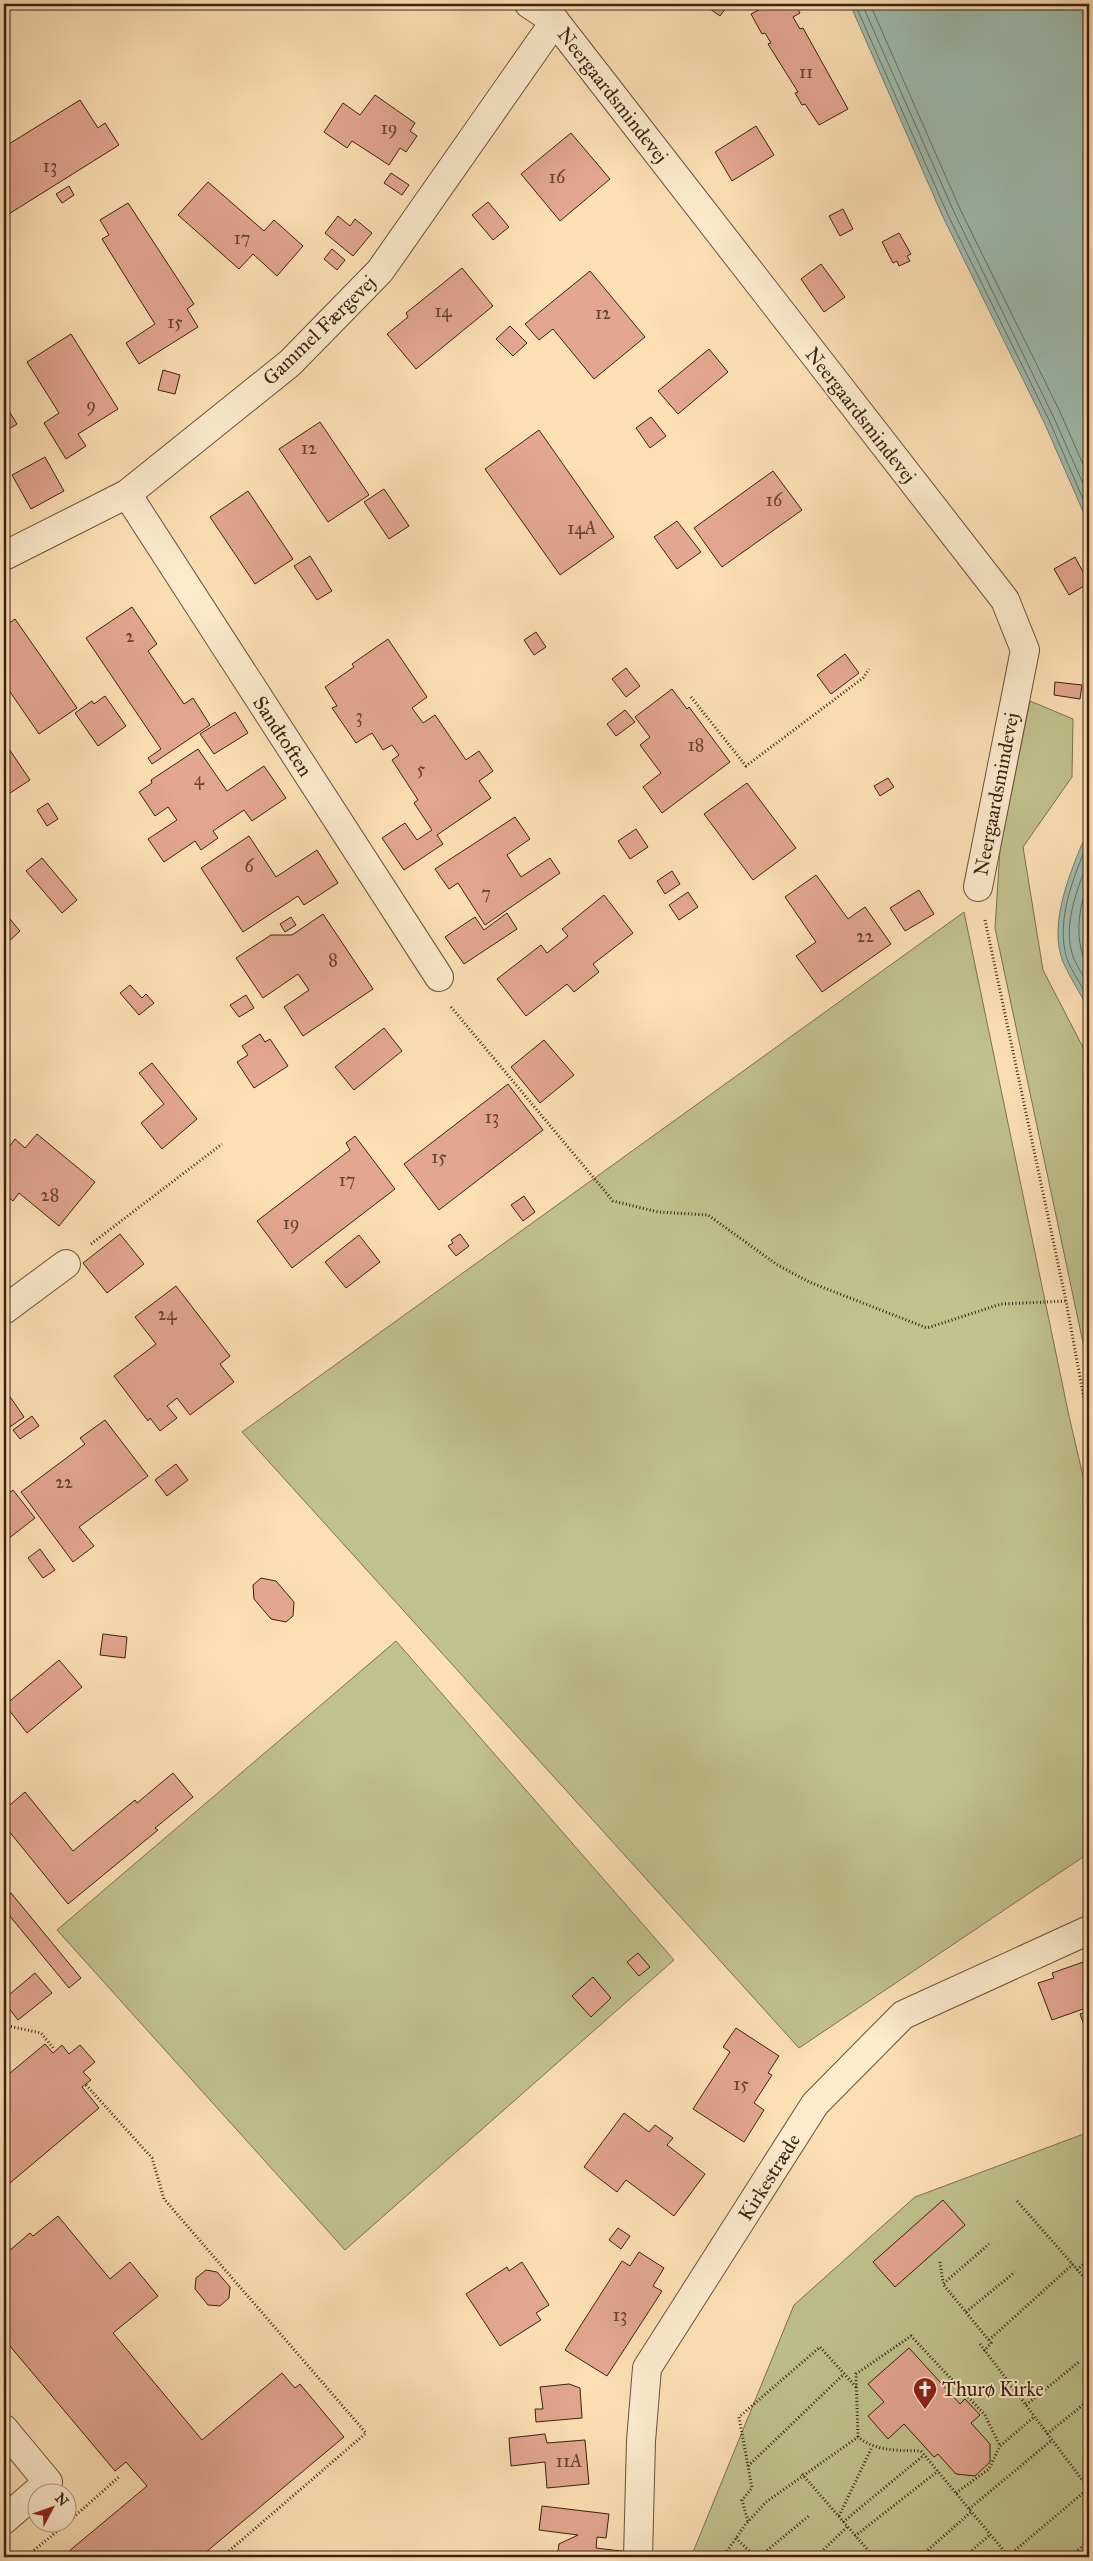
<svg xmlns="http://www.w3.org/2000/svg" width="1093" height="2561" viewBox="0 0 1093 2561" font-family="'IM FELL Great Primer',serif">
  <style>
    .green { fill: #c0c28c; stroke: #7e724f }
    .water { fill: #9fbdb0; stroke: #777f71 }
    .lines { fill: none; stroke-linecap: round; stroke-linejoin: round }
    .shore { stroke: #6d6f61; stroke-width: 1 }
    .building { fill: #e3a690; stroke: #3b2112 }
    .minor-casing { stroke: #6b513a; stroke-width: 30 }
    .path { stroke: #3b2112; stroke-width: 3; stroke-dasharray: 1 2.5; stroke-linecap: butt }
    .minor { stroke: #fdebce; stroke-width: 28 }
    .labels { text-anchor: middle; stroke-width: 4; stroke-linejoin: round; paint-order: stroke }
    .number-label { font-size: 18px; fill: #654232 }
    .street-label { font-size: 20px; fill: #3b2112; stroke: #fdebce }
    .poi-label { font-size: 20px; fill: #3b2112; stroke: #fdebce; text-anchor: start }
  </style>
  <rect width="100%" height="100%" fill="#fce0b4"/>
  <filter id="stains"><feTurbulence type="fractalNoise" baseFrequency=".004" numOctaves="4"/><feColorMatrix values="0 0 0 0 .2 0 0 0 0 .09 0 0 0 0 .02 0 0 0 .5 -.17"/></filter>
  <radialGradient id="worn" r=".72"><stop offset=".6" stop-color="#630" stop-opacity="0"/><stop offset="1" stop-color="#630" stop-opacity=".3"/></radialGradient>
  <!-- green -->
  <g class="green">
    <path d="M1030,701L1073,719L1072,777L1023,847L1043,970L1089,1059V1371L995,928L1000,849Z"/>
    <path d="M964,912L1069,1416L1089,1502V1853L799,2048L242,1432Z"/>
    <path d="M396,1641L674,1960L345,2250L57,1930Z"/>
    <path d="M1089,2132V2557H691L794,2305L915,2197Z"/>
  </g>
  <!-- water -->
  <g class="water">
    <path d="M850,4H1089V525L1044,422L943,217Z"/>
    <path d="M1089,828V1010C1081,994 1070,978 1063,962C1047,922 1073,865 1089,828Z"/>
  </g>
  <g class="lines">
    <!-- shore -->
    <g class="shore">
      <path d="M855,4L948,215L1049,420L1089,513"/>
      <path d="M862,4L954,212L1054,418L1089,497"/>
      <path d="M870,4L960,209L1061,414L1089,478"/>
      <path d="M1089,840C1074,876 1055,920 1067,959C1072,972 1082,986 1089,999"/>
      <path d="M1089,858C1078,888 1061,927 1074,959C1078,968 1084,977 1089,986"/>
      <path d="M1089,879C1078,911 1073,940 1089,970"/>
    </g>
  </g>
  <!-- building -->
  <g class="building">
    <path d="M703,4H729L720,16Z"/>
    <path d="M770,4H795L800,13L793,17L800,29L803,28L848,109L819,125L805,104L802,105L795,93L798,92L768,44L771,43L765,33L762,34L751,14Z"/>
    <path d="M375,95L415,123L410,131L417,136L406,152L400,148L389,165L352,141L347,148L324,132L343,103L360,115Z"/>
    <path d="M80,100L98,128L105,123L119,145L4,217V147Z"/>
    <path d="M756,126L774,155L732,181L715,152Z"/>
    <path d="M571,133L610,179L560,221L521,174Z"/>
    <path d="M391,173L409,185L402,195L384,183Z"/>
    <path d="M208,182L264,231L274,220L303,246L277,276L253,254L239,269L178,215Z"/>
    <path d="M69,186L74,195L62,203L56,194Z"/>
    <path d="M488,202L509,227L493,240L472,215Z"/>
    <path d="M128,203L194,304L187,309L198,327L139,364L126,343L155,324L102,239L109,235L100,220Z"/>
    <path d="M843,209L853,229L840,236L829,216Z"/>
    <path d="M338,216L350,226L355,219L372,233L353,256L325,233Z"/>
    <path d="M899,233L911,254L907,256L910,261L899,266L897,261L893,263L882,242Z"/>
    <path d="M332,249L345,260L337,270L324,259Z"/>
    <path d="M821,264L845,297L824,312L801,279Z"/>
    <path d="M462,268L493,306L416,369L387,334L408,317L406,313Z"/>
    <path d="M590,271L645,337L594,379L553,329L539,340L525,324Z"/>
    <path d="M510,326L527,343L513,356L496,339Z"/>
    <path d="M71,334L118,409L78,434L86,446L66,459L44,423L59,413L27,362Z"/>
    <path d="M709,349L728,372L678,414L658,391Z"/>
    <path d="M163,370L180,375L175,394L158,390Z"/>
    <path d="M4,403L17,424L4,432Z"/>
    <path d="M651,417L666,436L650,448L636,428Z"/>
    <path d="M320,422L369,495L328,522L279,449Z"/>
    <path d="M539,430L614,537L560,575L485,469Z"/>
    <path d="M45,457L64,491L31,509L12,475Z"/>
    <path d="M773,471L802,510L722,567L694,528Z"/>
    <path d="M384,489L409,526L389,539L364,502Z"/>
    <path d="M248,491L293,559L255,584L210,517Z"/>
    <path d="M677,521L701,552L677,569L654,537Z"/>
    <path d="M310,556L332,591L317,600L294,566Z"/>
    <path d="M1075,557L1089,583L1069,595L1054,569Z"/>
    <path d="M132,607L157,644L148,651L184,704L193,698L210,725L152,764L148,758L161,749L86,638Z"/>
    <path d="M15,619L77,708L39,734L4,683V627Z"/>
    <path d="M536,632L546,647L534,655L524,640Z"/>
    <path d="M388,639L427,697L412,708L423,723L435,715L466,760L479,751L493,771L479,781L491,798L437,835L443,844L404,870L382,838L405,823L417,840L432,830L414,803L418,800L392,760L399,755L392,745L383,750L372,733L356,743L332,708L337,706L325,687L354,667L352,664Z"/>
    <path d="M845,654L859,673L831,694L817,675Z"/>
    <path d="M626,668L640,686L626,697L612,679Z"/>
    <path d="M1055,682L1082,685L1080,699L1054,695Z"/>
    <path d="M672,689L687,709L689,707L730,762L662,813L643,787L661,773L640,745L650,737L635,717Z"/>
    <path d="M105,696L126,726L98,746L75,713L92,701L94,704Z"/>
    <path d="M625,710L635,722L616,736L607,724Z"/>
    <path d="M235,712L248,733L214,754L200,734Z"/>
    <path d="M5,743L30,780L4,797V744Z"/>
    <path d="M198,749L227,791L264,766L286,798L252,821L244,810L213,831L218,838L201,850L195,841L164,862L148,839L177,820L168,807L155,816L139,792L152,783L151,780Z"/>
    <path d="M888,778L894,787L880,796L874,786Z"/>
    <path d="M747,783L796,848L753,880L704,814Z"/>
    <path d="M48,803L58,819L47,826L37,810Z"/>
    <path d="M515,817L530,839L507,855L521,877L550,858L560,873L485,925L458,883L449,889L435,869Z"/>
    <path d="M636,829L648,847L630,859L618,841Z"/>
    <path d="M249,836L276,877L317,850L338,883L304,905L298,896L243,932L201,868Z"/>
    <path d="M42,858L77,900L62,913L26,871Z"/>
    <path d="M672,871L680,884L665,894L657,881Z"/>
    <path d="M816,875L848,919L865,907L891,944L822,992L796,956L816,942L785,897Z"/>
    <path d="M919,890L934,914L905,931L890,908Z"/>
    <path d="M688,892L698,907L679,920L669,905Z"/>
    <path d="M604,895L633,933L593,964L599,972L574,992L567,984L526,1016L497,979L541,945L547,953L568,936L562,929Z"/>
    <path d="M4,912L20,931L4,946Z"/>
    <path d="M507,913L517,929L464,964L445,937L475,917L484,930Z"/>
    <path d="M323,914L373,989L303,1036L284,1007L309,990L298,974L263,998L236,958L271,935H292Z"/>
    <path d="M291,917L296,925L285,932L280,924Z"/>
    <path d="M130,985L142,998L146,994L154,1003L139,1015L120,993Z"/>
    <path d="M246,995L254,1008L239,1017L230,1005Z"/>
    <path d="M384,1028L402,1051L354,1090L335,1067Z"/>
    <path d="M260,1034L265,1042L270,1039L288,1066L254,1088L237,1062L248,1055L242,1046Z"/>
    <path d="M544,1040L574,1075L540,1103L511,1067Z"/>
    <path d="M152,1063L197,1119L162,1149L141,1123L164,1104L139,1073Z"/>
    <path d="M508,1084L543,1130L439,1210L404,1164Z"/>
    <path d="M37,1134L95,1182L59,1226L19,1193L13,1201L4,1194V1154L15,1139L25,1148Z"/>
    <path d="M355,1136L395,1189L292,1268L257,1221L350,1150L346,1143Z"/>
    <path d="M524,1196L535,1212L523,1221L511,1205Z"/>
    <path d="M120,1234L144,1264L107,1293L83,1263Z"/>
    <path d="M460,1234L469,1246L456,1256L448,1246L453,1243L451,1240Z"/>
    <path d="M359,1235L380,1262L346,1288L325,1262Z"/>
    <path d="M176,1286L230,1356L220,1364L234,1382L190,1415L177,1398L167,1406L177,1418L160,1431L150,1418L148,1421L114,1376L156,1344L135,1317Z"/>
    <path d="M6,1391L24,1417L4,1431V1392Z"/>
    <path d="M32,1416L39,1426L20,1439L13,1430Z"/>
    <path d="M105,1420L148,1476L79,1527L94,1546L73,1562L21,1492L85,1444L80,1438Z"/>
    <path d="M176,1464L188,1480L167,1496L155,1480Z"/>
    <path d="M13,1490L35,1518L4,1542V1497Z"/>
    <path d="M40,1549L55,1570L43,1578L28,1558Z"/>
    <path d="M261,1578L276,1581L294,1602L293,1616L286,1622L271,1619L254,1599L253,1585Z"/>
    <path d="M103,1634L127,1637L125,1658L100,1655Z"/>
    <path d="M59,1660L82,1687L27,1733L5,1705Z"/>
    <path d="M173,1773L193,1797L155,1828L158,1830L68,1904L4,1825V1810L25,1792L73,1851L135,1800L137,1803Z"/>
    <path d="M11,1893L81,1978L69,1988L4,1909V1899Z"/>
    <path d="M638,1953L650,1967L639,1976L627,1962Z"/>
    <path d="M1089,1960V2007L1052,2020L1038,1983L1054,1978L1052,1973Z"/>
    <path d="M35,1973L52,1993L18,2020L4,2002V1999Z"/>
    <path d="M593,1977L611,1998L591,2017L572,1996Z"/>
    <path d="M1089,2011V2039L1080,2014Z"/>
    <path d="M736,2028L779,2056L768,2073L772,2075L754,2103L764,2110L744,2142L693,2109L730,2052L723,2047Z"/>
    <path d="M45,2044L53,2053L62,2045L69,2054L80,2045L95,2062L83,2072L91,2080L82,2087L99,2108L4,2188V2078Z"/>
    <path d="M624,2113L649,2132L655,2125L673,2138L667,2145L705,2174L674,2216L626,2180L617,2192L584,2167Z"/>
    <path d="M943,2200L965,2225L895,2287L873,2262Z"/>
    <path d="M58,2216L110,2279L130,2262L158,2296L113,2333L202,2440L282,2373L295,2388L300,2384L344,2437L200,2557H62L147,2486L126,2462L115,2471L4,2339V2244L9,2251L30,2233L33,2236Z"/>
    <path d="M618,2228L630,2236L621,2249L609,2240Z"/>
    <path d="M639,2252L664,2268L653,2286L662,2291L607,2376L565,2350L622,2261L630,2266Z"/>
    <path d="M522,2262L549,2305L536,2313L541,2320L500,2346L466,2294L507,2267L509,2271Z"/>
    <path d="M206,2270L217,2272L230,2287L229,2298L220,2306L208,2305L195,2289L196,2278Z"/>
    <path d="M909,2348L960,2404L965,2399L980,2415L971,2423L990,2444V2462L975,2476L956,2474L938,2454L934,2457L904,2424L888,2439L868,2416L884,2402L868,2384Z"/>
    <path d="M569,2384L580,2388L582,2418L536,2422L535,2409H543L540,2387Z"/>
    <path d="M545,2434L547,2443L585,2440L589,2484L547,2488L545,2462L511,2466L509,2438Z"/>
    <path d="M542,2506L609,2514L606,2538L597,2537L596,2548L629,2552L628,2557H557L559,2544L578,2535L539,2530Z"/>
  </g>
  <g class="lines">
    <!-- minor casing -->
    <g class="minor-casing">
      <g id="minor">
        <path d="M529,4L555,21L1005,600L1025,650L978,887"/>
        <path d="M127,494L439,977"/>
        <path d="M4,556L127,494L290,363L380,271L555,21"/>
        <path d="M4,1310L66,1264"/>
        <path d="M4,2429L48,2482L4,2520"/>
        <path d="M638,2557L641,2441L647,2368L815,2104L903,2015L1089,1930"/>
      </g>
    </g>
    <!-- path -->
    <g class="path">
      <path d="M691,697L746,766L863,678L869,669"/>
      <path d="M985,920L1066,1301L1089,1426"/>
      <path d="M451,1007L613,1201L658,1212L708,1215L776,1264L809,1282L927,1328L1001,1304L1066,1301"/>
      <path d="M91,1244L222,1144"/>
      <path d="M4,2025L41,2033L54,2049"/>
      <path d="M86,2085L152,2158L164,2199L366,2433L222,2557"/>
      <path d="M1086,2186L1089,2189"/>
      <path d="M1017,2201L1089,2283"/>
      <path d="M940,2262L943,2283"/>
      <path d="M1077,2270L1089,2259"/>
      <path d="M966,2312L1015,2272"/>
      <path d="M989,2340L1073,2264"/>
      <path d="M980,2344L1089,2489"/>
      <path d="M984,2351L991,2343L943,2284L989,2244"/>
      <path d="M1026,2405L1080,2361"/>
      <path d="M1047,2434L1089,2400"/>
      <path d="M858,2437L856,2374L911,2336L985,2415L1000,2446"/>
      <path d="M748,2466L844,2374"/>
      <path d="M802,2474L874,2557"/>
      <path d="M956,2493L989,2469L1000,2446L1034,2417"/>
      <path d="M969,2509L1052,2440"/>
      <path d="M839,2516L872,2447"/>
      <path d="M748,2521L742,2500L752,2488L739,2417L820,2347L857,2388"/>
      <path d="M68,2522L120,2476"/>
      <path d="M843,2522L924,2455"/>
      <path d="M855,2536L938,2471"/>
      <path d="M736,2538L755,2557"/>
      <path d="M26,2557L66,2524"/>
      <path d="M723,2557L745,2525L766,2502L858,2437C877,2452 898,2450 921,2451L1009,2557"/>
      <path d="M759,2557L810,2515"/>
      <path d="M816,2557L847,2527"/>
      <path d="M920,2557L971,2512"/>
      <path d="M964,2557L990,2535"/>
      <path d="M1007,2557L1089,2488"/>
      <path d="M1070,2557L1089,2540"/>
    </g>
    <!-- minor -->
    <use href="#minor" class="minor"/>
  </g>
  <!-- icons -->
  <defs>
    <g id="church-pin" transform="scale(1.25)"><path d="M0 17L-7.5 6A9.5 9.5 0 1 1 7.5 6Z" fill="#8f2418" stroke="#fdebce"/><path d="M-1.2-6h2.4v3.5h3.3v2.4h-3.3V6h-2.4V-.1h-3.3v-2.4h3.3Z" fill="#fff"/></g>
  </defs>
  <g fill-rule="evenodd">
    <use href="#church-pin" x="925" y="2389"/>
  </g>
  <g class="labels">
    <!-- number labels -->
    <g class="number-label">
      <text x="806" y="78">11</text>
      <text x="389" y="134">19</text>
      <text x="50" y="172">13</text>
      <text x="557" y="183">16</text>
      <text x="242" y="244">17</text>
      <text x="443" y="317">14</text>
      <text x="603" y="319">12</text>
      <text x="175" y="328">15</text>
      <text x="91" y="411">9</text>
      <text x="309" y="454">12</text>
      <text x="774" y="506">16</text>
      <text x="582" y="534">14A</text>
      <text x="130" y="642">2</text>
      <text x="359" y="722">3</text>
      <text x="696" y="751">18</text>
      <text x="421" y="775">5</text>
      <text x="199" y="785">4</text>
      <text x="249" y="872">6</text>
      <text x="486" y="899">7</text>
      <text x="865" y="942">22</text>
      <text x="333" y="966">8</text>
      <text x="492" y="1123">13</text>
      <text x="439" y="1163">15</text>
      <text x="347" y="1186">17</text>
      <text x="50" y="1201">28</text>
      <text x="291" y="1229">19</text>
      <text x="167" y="1320">24</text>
      <text x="64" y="1488">22</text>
      <text x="741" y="2090">15</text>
      <text x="620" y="2321">13</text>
      <text x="569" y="2467">11A</text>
    </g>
    <!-- street labels -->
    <g class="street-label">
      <text transform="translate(613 95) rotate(52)" y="7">Neergaardsmindevej</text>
      <text transform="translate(319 330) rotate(-44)" y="7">Gammel Færgevej</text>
      <text transform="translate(861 415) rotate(52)" y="7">Neergaardsmindevej</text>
      <text transform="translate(283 736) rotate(57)" y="7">Sandtoften</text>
      <text transform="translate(996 794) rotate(-79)" y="7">Neergaardsmindevej</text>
      <text transform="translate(769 2177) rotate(-58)" y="7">Kirkestræde</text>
    </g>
    <!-- poi labels -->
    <g class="poi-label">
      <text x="942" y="2396">Thurø Kirke</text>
    </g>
  </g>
  <!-- margin -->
  <rect width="1093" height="2561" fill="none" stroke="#fce0b4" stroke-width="20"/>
  <rect x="5" y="5" width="1083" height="2551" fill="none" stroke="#3b2112" stroke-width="2.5"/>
  <rect x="10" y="10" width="1073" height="2541" fill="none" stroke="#3b2112"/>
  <!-- north arrow -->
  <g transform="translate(52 2508) rotate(49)"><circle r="24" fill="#fdebce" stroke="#af9a83"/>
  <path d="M0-4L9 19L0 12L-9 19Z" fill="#8f2418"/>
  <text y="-8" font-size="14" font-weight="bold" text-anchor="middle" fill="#3b2112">N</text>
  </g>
  <rect width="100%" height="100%" filter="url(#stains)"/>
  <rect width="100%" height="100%" fill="url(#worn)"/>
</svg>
